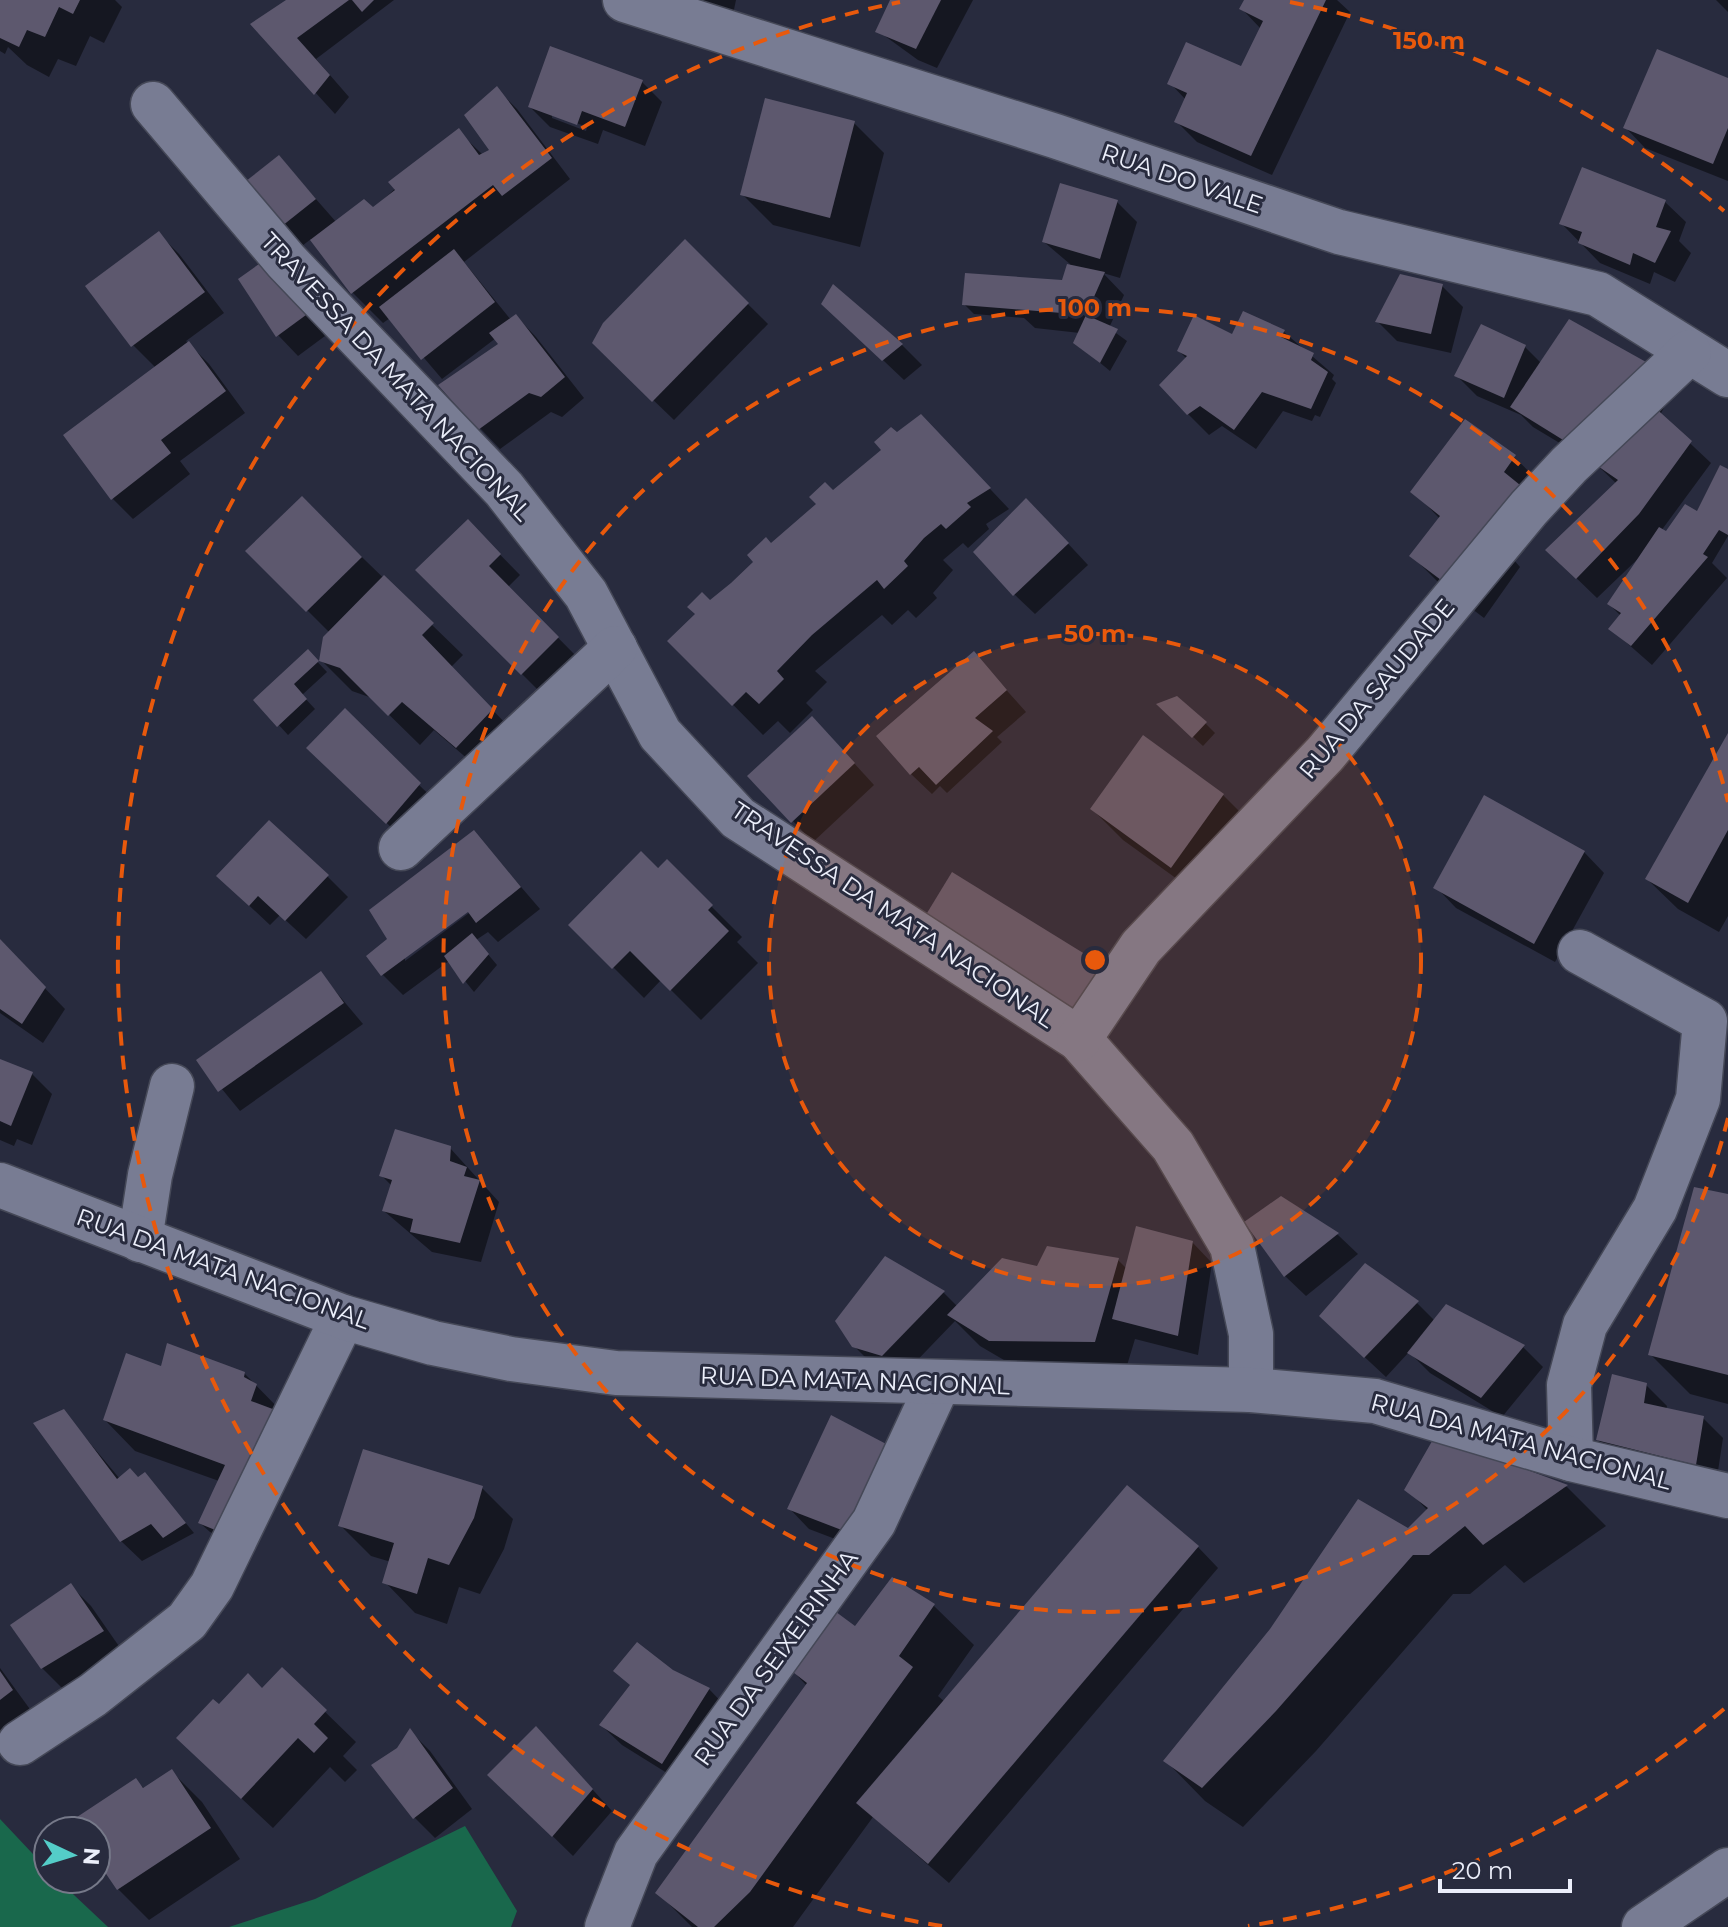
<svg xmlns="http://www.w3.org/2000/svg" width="1728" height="1927" viewBox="0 0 1728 1927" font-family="Montserrat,sans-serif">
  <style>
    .forest { fill: #19684c }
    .shadow { fill: #0007; fill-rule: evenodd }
    .building { fill: #5d586e }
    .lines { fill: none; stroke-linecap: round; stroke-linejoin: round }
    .street-casing { stroke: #454857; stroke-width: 47 }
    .secondary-casing { stroke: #454857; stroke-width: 47 }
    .street { stroke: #787c93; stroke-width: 44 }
    .secondary { stroke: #787c93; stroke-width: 44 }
    .ring { fill: none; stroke: #e8590c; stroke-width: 4; stroke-dasharray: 14 10 }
    .labels { text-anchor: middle; stroke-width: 6; stroke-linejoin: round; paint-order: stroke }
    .street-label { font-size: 24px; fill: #ebeefa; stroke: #282b3e }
    .centre { fill: #e8590c; stroke: #282b3e; stroke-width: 4 }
    .ring-label { font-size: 24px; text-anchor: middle; font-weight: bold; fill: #e8590c; stroke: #282b3e; stroke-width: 6; stroke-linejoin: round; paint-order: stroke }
  </style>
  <rect width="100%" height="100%" fill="#282b3e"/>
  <!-- forest -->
  <g class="forest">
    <path d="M0,1819L48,1870V1879H57L108,1927H0Z"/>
    <path d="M465,1826L517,1911L511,1927H229L315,1899Z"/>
  </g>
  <!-- shadow -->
  <g class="shadow">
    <path d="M0,0H115L122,7L104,43L90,36L76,66L58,59L49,77L27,65L8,47L5,54L0,51Z"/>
    <path d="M290,0H394L316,59L349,97L335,114L253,24Z"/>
    <path d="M675,0H736L732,19Z"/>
    <path d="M892,0H973L937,68L918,60L878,31Z"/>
    <path d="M1246,0H1337L1350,12L1272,175L1197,142L1176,121L1186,100L1170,83L1242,69L1261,29L1242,9Z"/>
    <path d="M1716,0H1728V12Z"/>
    <path d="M1728,80V181L1645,148L1625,127Z"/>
    <path d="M642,82L662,102L645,146L603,130L598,144L550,127L530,107ZM552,114L587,127L586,131L552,118Z"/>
    <path d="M497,89L517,109L570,179L464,262L511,320L516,316L536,337L584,398L562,417L551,412L500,449L480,428L501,344L496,338L442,379L390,318L383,323L353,293L311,239L298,249L278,228L279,157L337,223L373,209L458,131L483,155L492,151Z"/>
    <path d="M854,123L884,153L860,247L773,225L742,194Z"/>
    <path d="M1117,202L1137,222L1120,278L1103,273L1124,295L1109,328L1127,341L1110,371L1075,342L1080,333L1035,328L1024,318L974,314L964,304L1063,282L1070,264L1044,242Z"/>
    <path d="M1665,202L1686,222L1679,241L1691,253L1675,282L1654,272L1650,284L1600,263L1561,223Z"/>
    <path d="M159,234L179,254L224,313L186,341L209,364L245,413L180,461L190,474L133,519L113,499L156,368L133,345Z"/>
    <path d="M685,242L768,324L674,420L594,343Z"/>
    <path d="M286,282L325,336L298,356L278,335Z"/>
    <path d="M1442,286L1463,307L1451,353L1397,341L1377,321Z"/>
    <path d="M845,324L902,345L922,365L904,380Z"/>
    <path d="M1284,332L1334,375L1332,379L1336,383L1320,417L1315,415L1312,421L1283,411L1256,449L1222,426L1209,435L1188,414L1187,359L1179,351L1233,336Z"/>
    <path d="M1525,347L1542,364L1674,389L1660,415L1711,463L1661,531L1667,534L1698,514L1728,472V536L1712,563L1727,578L1652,665L1611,629L1621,616L1609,604L1644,553L1597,598L1568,570L1617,484L1598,466L1533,427L1521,415L1477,396L1457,376Z"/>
    <path d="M897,435L941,437L1009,509L986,524L989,529L968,548L963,543L943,560L953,570L933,593L937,598L916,618L908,610L892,625L882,615L815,671L827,682L806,703L813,710L790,733L778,721L763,735L670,641L772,546L884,450Z"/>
    <path d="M1514,457L1545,487L1514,560L1520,567L1484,618L1442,586L1412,556L1440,519L1413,491Z"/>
    <path d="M302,499L463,655L451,667L512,730L477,767L434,730L420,745L372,698L352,691L321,660L330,633L248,551Z"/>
    <path d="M1047,521L1088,565L1035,614L1014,594Z"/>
    <path d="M468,522L520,575L508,587L578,658L542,694L418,570Z"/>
    <path d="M308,652L327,672L302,695L315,709L288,735L256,700Z"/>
    <path d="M974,654L1026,712L997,737L1002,742L947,793L940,786L932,794L911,774Z"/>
    <path d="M1159,705L1205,723L1215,733L1203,746Z"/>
    <path d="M1728,738V916L1719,932L1678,909L1647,879Z"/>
    <path d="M832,739L874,785L813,842L750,776Z"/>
    <path d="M329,769L419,785L440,805L408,843Z"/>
    <path d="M1223,795L1253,825L1202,897L1123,840L1092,809Z"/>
    <path d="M474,832L540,909L498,942L488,932L476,940L497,965L474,992L449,961L403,995L383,975L390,939ZM474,904L477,907L405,961V956Z"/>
    <path d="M1584,852L1604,873L1555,962L1456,908L1436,887Z"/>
    <path d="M667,862L742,937L737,942L758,963L701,1020L661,980L644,998L571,925Z"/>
    <path d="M327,876L348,897L306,939L280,915L270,925L239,896Z"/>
    <path d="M0,942L65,1009L43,1043L0,1013Z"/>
    <path d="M321,974L363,1024L240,1111L199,1061Z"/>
    <path d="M0,1061L32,1074L52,1094L32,1145L17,1139L14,1146L0,1140Z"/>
    <path d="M450,1148L499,1202L481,1262L432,1252L384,1211L392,1186L381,1175Z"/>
    <path d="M1728,1196V1404L1690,1394L1650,1354Z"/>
    <path d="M1281,1198L1338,1235L1358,1254L1306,1296L1285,1276L1246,1222Z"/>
    <path d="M1192,1242L1212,1263L1198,1355L1135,1339L1125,1372L1021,1370L980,1346L955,1321L903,1375L875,1367L854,1346L885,1259L944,1293L958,1307L1118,1260L1127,1269Z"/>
    <path d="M1366,1266L1417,1303L1435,1321L1523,1347L1543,1367L1502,1417L1430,1373L1409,1352L1386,1377L1342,1336Z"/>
    <path d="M162,1369L244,1373L286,1416L235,1542L210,1532L200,1523L219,1481L135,1451L105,1420Z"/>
    <path d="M1646,1385L1667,1406L1666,1410L1703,1418L1723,1438L1716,1484L1618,1460L1598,1440Z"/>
    <path d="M63,1411L120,1479H138L145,1474L194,1533L142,1561L121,1541Z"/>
    <path d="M832,1418L872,1553L809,1529L789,1508Z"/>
    <path d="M1436,1439L1567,1487L1606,1526L1524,1583L1505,1565L1470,1594H1453L1316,1751L1243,1827L1205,1801L1166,1761L1428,1511L1407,1489Z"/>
    <path d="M482,1488L513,1519L504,1549L480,1594L459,1587L447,1624L415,1613L385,1582L391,1562L371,1556L341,1526Z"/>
    <path d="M1198,1547L1218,1568L949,1883L873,1817L793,1927H692L658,1893L807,1686L788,1666L856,1628L893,1580L934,1606L974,1645L938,1696L945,1702Z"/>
    <path d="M71,1586L91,1606L123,1652L63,1689L42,1668L13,1625Z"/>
    <path d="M0,1668L32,1712L0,1734Z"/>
    <path d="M282,1670L356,1742L343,1756L357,1770L345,1782L330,1767L273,1828L209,1768L219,1706L263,1691Z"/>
    <path d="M672,1672L709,1689L729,1710L683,1783L622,1745L601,1725L632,1686Z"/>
    <path d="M410,1731L430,1751L472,1809L435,1838L414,1817L398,1749Z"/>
    <path d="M556,1749L612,1811L573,1856L490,1775Z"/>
    <path d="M172,1772L202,1802L240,1859L149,1920L118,1889L96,1855V1831H80L136,1781L145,1789Z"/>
  </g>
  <!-- building -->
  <g class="building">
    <path d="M0,0H80L73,14L59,7L45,37L27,30L19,47L0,38Z"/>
    <path d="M286,0H349L297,38L330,75L314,95L250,24Z"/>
    <path d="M352,0H374L362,12Z"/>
    <path d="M890,0H941L916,49L875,32Z"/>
    <path d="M1244,0H1326L1251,156L1174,122L1187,93L1167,84L1186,42L1241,66L1263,21L1239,9Z"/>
    <path d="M550,46L643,80L625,127L582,111L577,125L528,107Z"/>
    <path d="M1657,49L1728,78V128L1713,164L1623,128Z"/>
    <path d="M497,86L552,158L502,196L493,185L351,294L310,240L364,199L373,207L395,190L388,182L459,128L479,155L489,150L464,115Z"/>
    <path d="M765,98L855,121L830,218L740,195Z"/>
    <path d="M279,155L316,199L277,230L241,185Z"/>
    <path d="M1582,167L1666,200L1656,227L1671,231L1655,263L1633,253L1630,265L1578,243L1582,232L1559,224Z"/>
    <path d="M1060,183L1118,200L1100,259L1042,242Z"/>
    <path d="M159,231L205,292L131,347L85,286Z"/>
    <path d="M685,239L749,303L652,402L592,343L603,323Z"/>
    <path d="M454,249L495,302L421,360L379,307Z"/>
    <path d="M266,259L306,315L276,337L238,279Z"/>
    <path d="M1067,264L1105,272L1086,315L962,305L965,273L1062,280Z"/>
    <path d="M1400,274L1443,284L1431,334L1375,322Z"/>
    <path d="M833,284L903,344L882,361L821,304Z"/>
    <path d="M1243,311L1285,330L1281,337L1314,353L1311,360L1328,372L1311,409L1262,392L1234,430L1200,406L1187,415L1159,385L1187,356L1177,351L1194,315L1232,334Z"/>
    <path d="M516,314L565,377L541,397L529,393L478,430L438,385L498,344L489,333Z"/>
    <path d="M1086,315L1118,329L1100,363L1073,343Z"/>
    <path d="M1569,319L1655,367L1576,448L1510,407Z"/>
    <path d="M1481,324L1526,345L1504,398L1454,376Z"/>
    <path d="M189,341L226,391L161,440L171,453L111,500L63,435Z"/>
    <path d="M1651,404L1692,441L1639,514L1576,579L1545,550L1618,480L1589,460Z"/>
    <path d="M921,414L991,488L967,503L971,507L946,529L941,524L924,538L904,561L908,566L884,589L877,580L812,635L777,671L784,679L759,704L746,692L732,706L667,641L695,614L687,607L702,592L710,600L731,583L753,562L747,555L766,537L771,543L816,504L809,497L825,482L833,490L881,450L874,442L891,427L897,432Z"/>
    <path d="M1465,419L1516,455L1504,472L1520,485L1485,528L1453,589L1409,556L1440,516L1410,492Z"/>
    <path d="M1720,465L1728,469V535L1719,530L1703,554L1708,557L1631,646L1608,629L1621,613L1607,604L1659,527L1666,531L1685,504L1697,511Z"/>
    <path d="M302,496L362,557L306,612L245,551Z"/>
    <path d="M1026,498L1069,543L1013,596L973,552Z"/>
    <path d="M468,519L501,554L489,566L559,637L521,675L415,570Z"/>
    <path d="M384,575L434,623L422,635L493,709L456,748L402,702L388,716L340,668L319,661L294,684L307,699L277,727L253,700L308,649L319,661L323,637Z"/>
    <path d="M974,651L1007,690L975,718L993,731L936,785L919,767L910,775L876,736Z"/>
    <path d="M1177,696L1207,722L1192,738L1156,704Z"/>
    <path d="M345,708L421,783L386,824L306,748Z"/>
    <path d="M812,716L855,763L791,823L747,776Z"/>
    <path d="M1728,733V830L1688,903L1645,879Z"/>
    <path d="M1143,735L1224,794L1171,868L1090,809Z"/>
    <path d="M1484,795L1585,851L1534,944L1433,888Z"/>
    <path d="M269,820L329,875L285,921L258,896L249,906L216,876Z"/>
    <path d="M474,830L521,887L476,923L468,912L381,976L366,956L387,939L369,910Z"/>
    <path d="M641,851L658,868L667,859L713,905L708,910L729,931L670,991L630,951L612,969L568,925Z"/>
    <path d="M952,872L1114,972L1085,1018L924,918Z"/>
    <path d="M472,933L489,954L463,984L444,956Z"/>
    <path d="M0,939L46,987L22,1024L0,1009Z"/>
    <path d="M321,971L344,1003L218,1092L196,1060Z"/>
    <path d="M0,1059L33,1072L11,1126L0,1121Z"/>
    <path d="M395,1129L451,1146L450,1161L467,1167L464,1176L480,1180L460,1243L410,1232L413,1219L382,1211L392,1180L379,1176Z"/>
    <path d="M1694,1187L1728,1194V1375L1648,1355Z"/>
    <path d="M1281,1196L1339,1233L1284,1277L1244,1222Z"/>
    <path d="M1136,1226L1193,1241L1178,1336L1112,1319Z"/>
    <path d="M1047,1246L1119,1258L1095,1342L989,1341L947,1315L1002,1258L1037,1266Z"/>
    <path d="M885,1256L945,1291L882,1356L852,1347L835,1321Z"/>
    <path d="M1365,1263L1419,1301L1364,1358L1319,1316Z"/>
    <path d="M1446,1304L1525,1345L1481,1398L1407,1353Z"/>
    <path d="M167,1343L245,1372L244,1377L257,1384L251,1401L278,1411L225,1534L198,1523L225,1465L103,1420L126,1353L161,1366Z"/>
    <path d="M1612,1374L1647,1383L1644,1403L1704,1416L1696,1465L1596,1440Z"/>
    <path d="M64,1409L117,1479L130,1468L138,1477L145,1472L186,1523L163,1538L151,1524L120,1542L33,1423Z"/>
    <path d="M831,1415L890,1446L852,1534L787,1509Z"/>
    <path d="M1435,1436L1568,1485L1483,1545L1465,1526L1429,1555H1413L1276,1711L1202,1788L1163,1761L1270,1629L1358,1499L1408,1528L1428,1508L1404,1490Z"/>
    <path d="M363,1449L483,1486L474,1518L449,1565L428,1558L417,1594L382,1583L394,1543L338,1526Z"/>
    <path d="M1127,1485L1199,1546L928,1864L856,1803Z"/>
    <path d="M892,1577L935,1604L899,1656L913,1667L750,1892L714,1927H698L655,1893L807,1683L785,1666L828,1606L855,1626Z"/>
    <path d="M71,1583L104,1631L41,1669L10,1625Z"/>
    <path d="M637,1642L673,1670L710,1688L662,1764L599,1725L630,1685L613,1671Z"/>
    <path d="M282,1667L327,1710L314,1724L328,1738L314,1753L298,1738L241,1799L176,1738L213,1699L219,1704L248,1673L262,1688Z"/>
    <path d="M0,1671L13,1690L0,1700Z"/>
    <path d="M536,1726L593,1789L552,1837L487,1775Z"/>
    <path d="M410,1728L453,1788L413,1819L371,1765L397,1748Z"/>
    <path d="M172,1769L211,1828L117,1890L96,1859V1831H78L71,1821L136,1778L143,1788Z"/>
  </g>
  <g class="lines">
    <!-- street casing -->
    <g class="street-casing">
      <g id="street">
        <path d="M625,0L1055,136L1339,232L1598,294L1728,375"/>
        <path d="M153,104L286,261L504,489L586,594L660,734L738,818L1079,1039L1173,1146L1232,1246L1251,1334V1390"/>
        <path d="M401,848L615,648"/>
        <path d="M1079,1039L1141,947L1325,754L1529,508L1569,465L1689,352"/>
        <path d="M140,1240L150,1175L172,1086"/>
        <path d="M1571,1459L1569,1385L1585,1325L1655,1209L1698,1099L1705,1021L1580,952"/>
        <path d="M20,1743L93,1695L187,1621L212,1586L343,1317"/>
        <path d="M607,1927L636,1853L874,1522L938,1384"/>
      </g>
    </g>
    <!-- secondary casing -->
    <g class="secondary-casing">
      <g id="secondary">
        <path d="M0,1185L343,1317L433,1343L511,1359L616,1373L1251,1390L1375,1401L1571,1459L1728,1496"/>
        <path d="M1644,1927L1728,1870"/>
      </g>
    </g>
    <!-- street -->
    <use href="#street" class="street"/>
    <!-- secondary -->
    <use href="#secondary" class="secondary"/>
  </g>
  <!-- distance rings -->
  <circle cx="1095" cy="960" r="326" fill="#e8590c" fill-opacity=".12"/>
  <g class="ring">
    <circle cx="1095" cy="960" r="326"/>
    <path d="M1728 1118A652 652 0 1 1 1728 802"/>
    <path d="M1724 1709A978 978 0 0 1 1248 1926M942 1926A978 978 0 0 1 900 2M1290 2A978 978 0 0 1 1724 211"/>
  </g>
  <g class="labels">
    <!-- street labels -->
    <g class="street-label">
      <text transform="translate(1182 179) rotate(19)" y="8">RUA DO VALE</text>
      <text transform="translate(396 377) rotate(47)" y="8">TRAVESSA DA MATA NACIONAL</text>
      <text transform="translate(1377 689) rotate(-50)" y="8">RUA DA SAUDADE</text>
      <text transform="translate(893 915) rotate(34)" y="8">TRAVESSA DA MATA NACIONAL</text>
      <text transform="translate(223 1269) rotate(20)" y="8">RUA DA MATA NACIONAL</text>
      <text transform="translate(855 1381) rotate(2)" y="8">RUA DA MATA NACIONAL</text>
      <text transform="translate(1521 1442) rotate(15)" y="8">RUA DA MATA NACIONAL</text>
      <text transform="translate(776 1658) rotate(-54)" y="8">RUA DA SEIXEIRINHA</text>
    </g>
  </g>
  <circle cx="1095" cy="960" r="12" class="centre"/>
  <g class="ring-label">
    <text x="1429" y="49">150 m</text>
    <text x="1095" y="316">100 m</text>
    <text x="1095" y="642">50 m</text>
  </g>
  <!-- north arrow -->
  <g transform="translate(72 1855) rotate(94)"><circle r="38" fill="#282b3e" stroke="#767989" stroke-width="2"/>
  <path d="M0-6L14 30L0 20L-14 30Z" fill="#54cdc8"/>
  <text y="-12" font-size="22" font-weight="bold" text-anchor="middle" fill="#ebeefa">N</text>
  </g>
  <!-- scale -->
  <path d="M1440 1879v12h130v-12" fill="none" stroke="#ebeefa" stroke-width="4"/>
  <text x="1452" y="1879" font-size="24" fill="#ebeefa" stroke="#282b3e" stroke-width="6" paint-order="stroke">20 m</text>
</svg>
